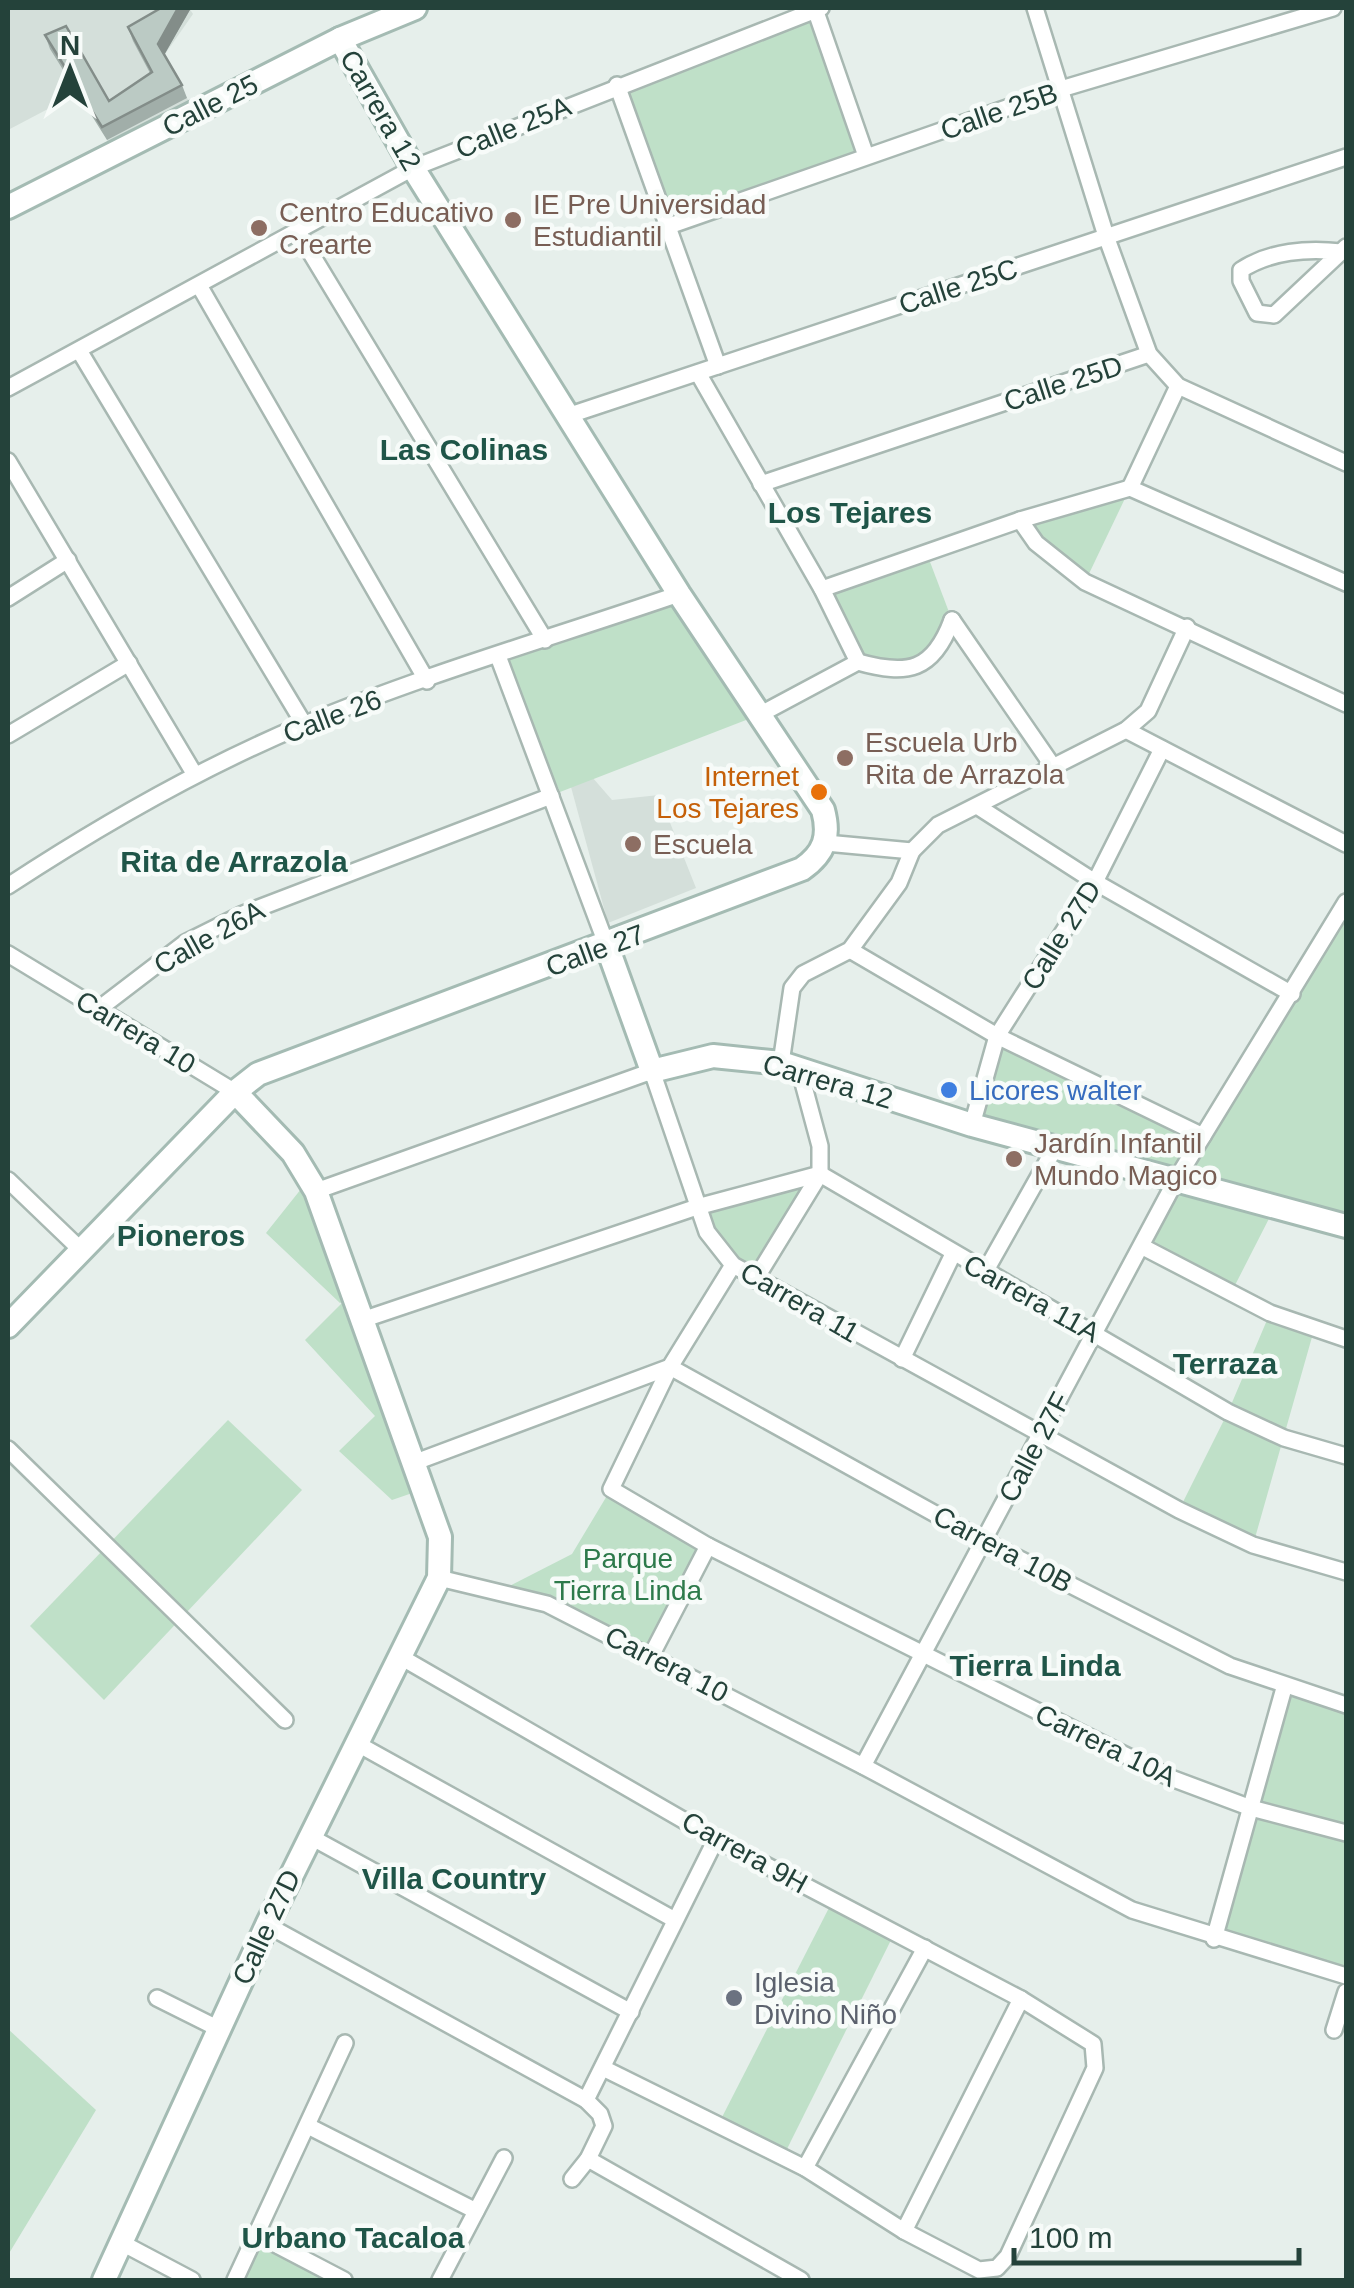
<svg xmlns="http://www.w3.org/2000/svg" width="1354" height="2288" viewBox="0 0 1354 2288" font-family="Helvetica,sans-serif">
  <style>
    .built { fill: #d4dfda }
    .green { fill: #bfe0c8 }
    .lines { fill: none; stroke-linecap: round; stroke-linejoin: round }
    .street-casing { stroke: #a8b8b2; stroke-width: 20 }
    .secondary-casing { stroke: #a4bbb3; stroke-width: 28 }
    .street { stroke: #fff; stroke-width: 15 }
    .secondary { stroke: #fff; stroke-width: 22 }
    .wall { fill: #a1aea9 }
    .shaded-wall { fill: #838d89 }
    .building { fill: #bbcac4; stroke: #838d89; stroke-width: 2.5 }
    .education-dot { fill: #8d6e63; stroke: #f7fbf9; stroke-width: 4 }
    .food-dot { fill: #e8710a; stroke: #f7fbf9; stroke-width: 4 }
    .shop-dot { fill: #3f7fe0; stroke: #f7fbf9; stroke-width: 4 }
    .worship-dot { fill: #6b7280; stroke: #f7fbf9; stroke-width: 4 }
    .labels { text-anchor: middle; stroke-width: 9; stroke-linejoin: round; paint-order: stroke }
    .street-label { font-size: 28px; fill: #24423a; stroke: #f7fbf9 }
    .education-label { font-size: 28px; fill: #785e54; stroke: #f7fbf9; text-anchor: start }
    .food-label { font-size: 28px; fill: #c56008; stroke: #f7fbf9; text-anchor: end }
    .shop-label { font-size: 28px; fill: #366cbe; stroke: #f7fbf9; text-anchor: start }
    .park-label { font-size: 28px; fill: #2d7a4b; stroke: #f7fbf9 }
    .worship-label { font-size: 28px; fill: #5b616d; stroke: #f7fbf9; text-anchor: start }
    .neighbourhood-label { font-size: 30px; font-weight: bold; fill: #1f5548; stroke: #f7fbf9 }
  </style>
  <rect width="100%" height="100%" fill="#e6efeb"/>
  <!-- built -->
  <g class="built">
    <path d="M8,8H189L193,14L163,57L190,103L109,144L84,90L8,130Z"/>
    <path d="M592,777L612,800L659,795L696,888L608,923L571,787Z"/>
  </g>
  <!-- green -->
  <g class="green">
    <path d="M815,9L866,156L669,226L617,85Z"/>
    <path d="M1130,488L1085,582L1020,520Z"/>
    <path d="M927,554L952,620L919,667L858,662L822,589Z"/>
    <path d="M679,594L759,715L560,792L498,656Z"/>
    <path d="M1346,897V1226L1275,1207L1231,1293L1143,1247L1175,1181L972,1125L997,1036L1204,1136Z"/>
    <path d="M820,1174L755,1280L733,1265L701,1210Z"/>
    <path d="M309,1179L424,1489L392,1500L339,1451L375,1416L305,1340L344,1301L340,1303L266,1233Z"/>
    <path d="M1270,1313L1314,1330L1253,1545L1179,1510L1228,1412Z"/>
    <path d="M228,1420L302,1490L104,1700L30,1626Z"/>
    <path d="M611,1489L708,1546L651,1656L547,1604L498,1592L572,1554Z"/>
    <path d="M1284,1688L1346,1705V1976L1214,1939Z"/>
    <path d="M833,1900L895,1932L783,2157L718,2125Z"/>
    <path d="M8,2029L96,2110L8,2255Z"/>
    <path d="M256,2234L344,2280H235Z"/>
  </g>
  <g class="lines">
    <!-- street casing -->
    <g class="street-casing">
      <g id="street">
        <path d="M1035,8L1106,236L1149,354L1178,386L1346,463"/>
        <path d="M815,9L866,156"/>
        <path d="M617,85L718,366"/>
        <path d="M669,226L1061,89L1333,8"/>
        <path d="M298,232L545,640"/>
        <path d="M1341,252C1308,248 1270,251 1241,270V281L1257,313L1274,315L1341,252L1346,247"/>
        <path d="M200,287L427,681"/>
        <path d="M80,352L304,724"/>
        <path d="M698,373L822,589L858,662"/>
        <path d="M8,388L413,168L821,8"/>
        <path d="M570,415L1346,157"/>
        <path d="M8,461L195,775"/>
        <path d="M761,484L1149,354"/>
        <path d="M1130,488L1346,583"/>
        <path d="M1130,488L1178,386"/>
        <path d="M1020,520L1036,543L1085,582L1346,704"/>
        <path d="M822,589L1020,520L1130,488"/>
        <path d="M8,598L68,560"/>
        <path d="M952,620L1052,765"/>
        <path d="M498,656L607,946"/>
        <path d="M759,715L858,662C908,676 933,671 952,620"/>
        <path d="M1126,730L1346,844"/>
        <path d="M8,735L129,663"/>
        <path d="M977,806L1095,882L1292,994"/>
        <path d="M826,843L912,851"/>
        <path d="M8,886C101,825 200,768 303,725C425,674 554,637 679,594"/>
        <path d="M850,950L997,1036L1203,1136"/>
        <path d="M8,954L235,1092"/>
        <path d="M100,1008L185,943L243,914L551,796"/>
        <path d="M781,1063L792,988L803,974L850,950L899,883L912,851L938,825L1126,730L1148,711L1187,627"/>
        <path d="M972,1125L997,1036L1095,882L1162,749"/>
        <path d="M820,1174L1228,1412L1284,1438L1346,1456"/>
        <path d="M8,1180L82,1251"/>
        <path d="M316,1191L652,1071L707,1232L733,1265L1179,1510L1253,1545L1346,1572"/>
        <path d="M1143,1247L1270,1313L1346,1339"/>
        <path d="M985,1272L1056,1146"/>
        <path d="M755,1280L820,1174V1146L799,1068"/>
        <path d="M365,1319L697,1207L820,1174"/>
        <path d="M902,1359L953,1254"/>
        <path d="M8,1449L285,1720"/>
        <path d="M413,1463L670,1367L733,1265"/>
        <path d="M439,1578L547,1604L863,1766L1132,1910L1346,1976"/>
        <path d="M399,1656L716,1839L1021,1999L1093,2044L1095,2068L1008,2256L997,2268L979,2270L904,2231L805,2168L603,2068"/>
        <path d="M651,1656L708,1546"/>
        <path d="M1346,1705L1230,1666L984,1541L670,1367L611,1489L708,1546L1171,1778L1251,1808L1346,1833"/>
        <path d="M356,1743L675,1920"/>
        <path d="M863,1766L1176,1180L1346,902"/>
        <path d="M309,1836L631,2012"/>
        <path d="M267,1925L586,2100L600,2114L604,2126L588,2159L572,2179"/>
        <path d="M1214,1939L1284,1688"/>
        <path d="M157,1998L219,2029"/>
        <path d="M1334,2030L1346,1992"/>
        <path d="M586,2100L716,1839"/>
        <path d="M308,2126L476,2211"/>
        <path d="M588,2159L801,2280"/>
        <path d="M805,2168L925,1948"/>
        <path d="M904,2231L1021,1999"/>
        <path d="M256,2234L344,2280"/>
        <path d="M122,2243L192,2280"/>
        <path d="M235,2280L345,2043"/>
        <path d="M440,2280L504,2158"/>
      </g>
    </g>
    <!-- secondary casing -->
    <g class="secondary-casing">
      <g id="secondary">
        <path d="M8,207L340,39L415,8"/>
        <path d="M607,946L652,1071L713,1056L781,1063L972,1125L1346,1226"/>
        <path d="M8,1326L235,1092L258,1074L802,869C825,853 830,836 823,810L679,594L413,168L340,39"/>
        <path d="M104,2280L267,1925L439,1578L440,1537L316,1191L293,1153L235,1092"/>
      </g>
    </g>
    <!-- street -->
    <use href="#street" class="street"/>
    <!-- secondary -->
    <use href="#secondary" class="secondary"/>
  </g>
  <!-- wall -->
  <path class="wall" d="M191,8L164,55L182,85L187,98L107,140L50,49L45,35L109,101L150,73L133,41L128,27Z"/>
  <!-- shaded-wall -->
  <path class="shaded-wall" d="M178,8H191L163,57L158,44Z"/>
  <!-- building -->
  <path class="building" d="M161,8H178L158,44L182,85L102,127L45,35L66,26L109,101L152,72L128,27Z"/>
  <!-- markers -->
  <g class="education-dot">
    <circle cx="513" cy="220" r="10"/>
    <circle cx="259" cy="228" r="10"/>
    <circle cx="845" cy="758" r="10"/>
    <circle cx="633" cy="844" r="10"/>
    <circle cx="1014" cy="1159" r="10"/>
  </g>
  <circle class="food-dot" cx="819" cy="792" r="10"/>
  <circle class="shop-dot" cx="949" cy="1090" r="10"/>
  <circle class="worship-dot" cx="734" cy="1998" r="10"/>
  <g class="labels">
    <!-- street labels -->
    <g class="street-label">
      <text transform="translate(210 105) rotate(-27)" y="10">Calle 25</text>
      <text transform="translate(381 110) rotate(60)" y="10">Carrera 12</text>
      <text transform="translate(999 111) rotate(-19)" y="10">Calle 25B</text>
      <text transform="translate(513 127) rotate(-22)" y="10">Calle 25A</text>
      <text transform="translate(958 286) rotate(-18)" y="10">Calle 25C</text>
      <text transform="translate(1063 383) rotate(-18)" y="10">Calle 25D</text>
      <text transform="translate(332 716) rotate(-21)" y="10">Calle 26</text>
      <text transform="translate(1061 935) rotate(-58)" y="10">Calle 27D</text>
      <text transform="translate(209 937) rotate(-29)" y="10">Calle 26A</text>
      <text transform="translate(595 950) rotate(-20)" y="10">Calle 27</text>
      <text transform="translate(136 1032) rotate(31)" y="10">Carrera 10</text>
      <text transform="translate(828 1081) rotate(16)" y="10">Carrera 12</text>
      <text transform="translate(1032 1298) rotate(29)" y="10">Carrera 11A</text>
      <text transform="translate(800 1302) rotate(30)" y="10">Carrera 11</text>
      <text transform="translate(1034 1447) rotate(-62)" y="10">Calle 27F</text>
      <text transform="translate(1003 1549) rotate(28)" y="10">Carrera 10B</text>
      <text transform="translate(667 1664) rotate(27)" y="10">Carrera 10</text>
      <text transform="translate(1106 1745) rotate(26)" y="10">Carrera 10A</text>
      <text transform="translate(745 1852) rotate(29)" y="10">Carrera 9H</text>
      <text transform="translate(266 1927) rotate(-65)" y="10">Calle 27D</text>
    </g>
    <!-- education labels -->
    <g class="education-label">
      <text x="533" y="214">IE Pre Universidad<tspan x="533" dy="32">Estudiantil</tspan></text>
      <text x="279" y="222">Centro Educativo<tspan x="279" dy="32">Crearte</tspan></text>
      <text x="865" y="752">Escuela Urb<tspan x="865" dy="32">Rita de Arrazola</tspan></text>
      <text x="653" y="854">Escuela</text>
      <text x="1034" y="1153">Jardín Infantil<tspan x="1034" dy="32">Mundo Magico</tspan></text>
    </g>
    <!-- food labels -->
    <g class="food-label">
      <text x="799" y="786">Internet<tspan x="799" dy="32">Los Tejares</tspan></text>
    </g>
    <!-- shop labels -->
    <g class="shop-label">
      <text x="969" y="1100">Licores walter</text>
    </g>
    <!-- park labels -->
    <g class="park-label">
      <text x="628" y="1568">Parque<tspan x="628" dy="32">Tierra Linda</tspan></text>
    </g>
    <!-- worship labels -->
    <g class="worship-label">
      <text x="754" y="1992">Iglesia<tspan x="754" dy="32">Divino Niño</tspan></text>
    </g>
    <!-- neighbourhood labels -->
    <g class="neighbourhood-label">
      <text x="464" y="460">Las Colinas</text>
      <text x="850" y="523">Los Tejares</text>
      <text x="234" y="872">Rita de Arrazola</text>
      <text x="181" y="1246">Pioneros</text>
      <text x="1225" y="1374">Terraza</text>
      <text x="1035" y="1676">Tierra Linda</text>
      <text x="454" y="1889">Villa Country</text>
      <text x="353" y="2248">Urbano Tacaloa</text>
    </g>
  </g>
  <!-- border -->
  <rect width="1354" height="2288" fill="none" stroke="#24423a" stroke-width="20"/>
  <!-- north arrow -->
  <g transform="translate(70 70)" stroke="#f7fbf9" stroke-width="8" paint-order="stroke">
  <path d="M0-8L18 38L0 25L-18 38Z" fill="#24423a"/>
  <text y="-15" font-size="28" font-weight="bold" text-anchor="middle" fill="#24423a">N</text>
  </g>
  <!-- scale -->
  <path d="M1014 2248v15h285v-15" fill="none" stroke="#24423a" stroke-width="5"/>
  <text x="1029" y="2248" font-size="30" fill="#24423a" stroke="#f7fbf9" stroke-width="8" paint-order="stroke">100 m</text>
</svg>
